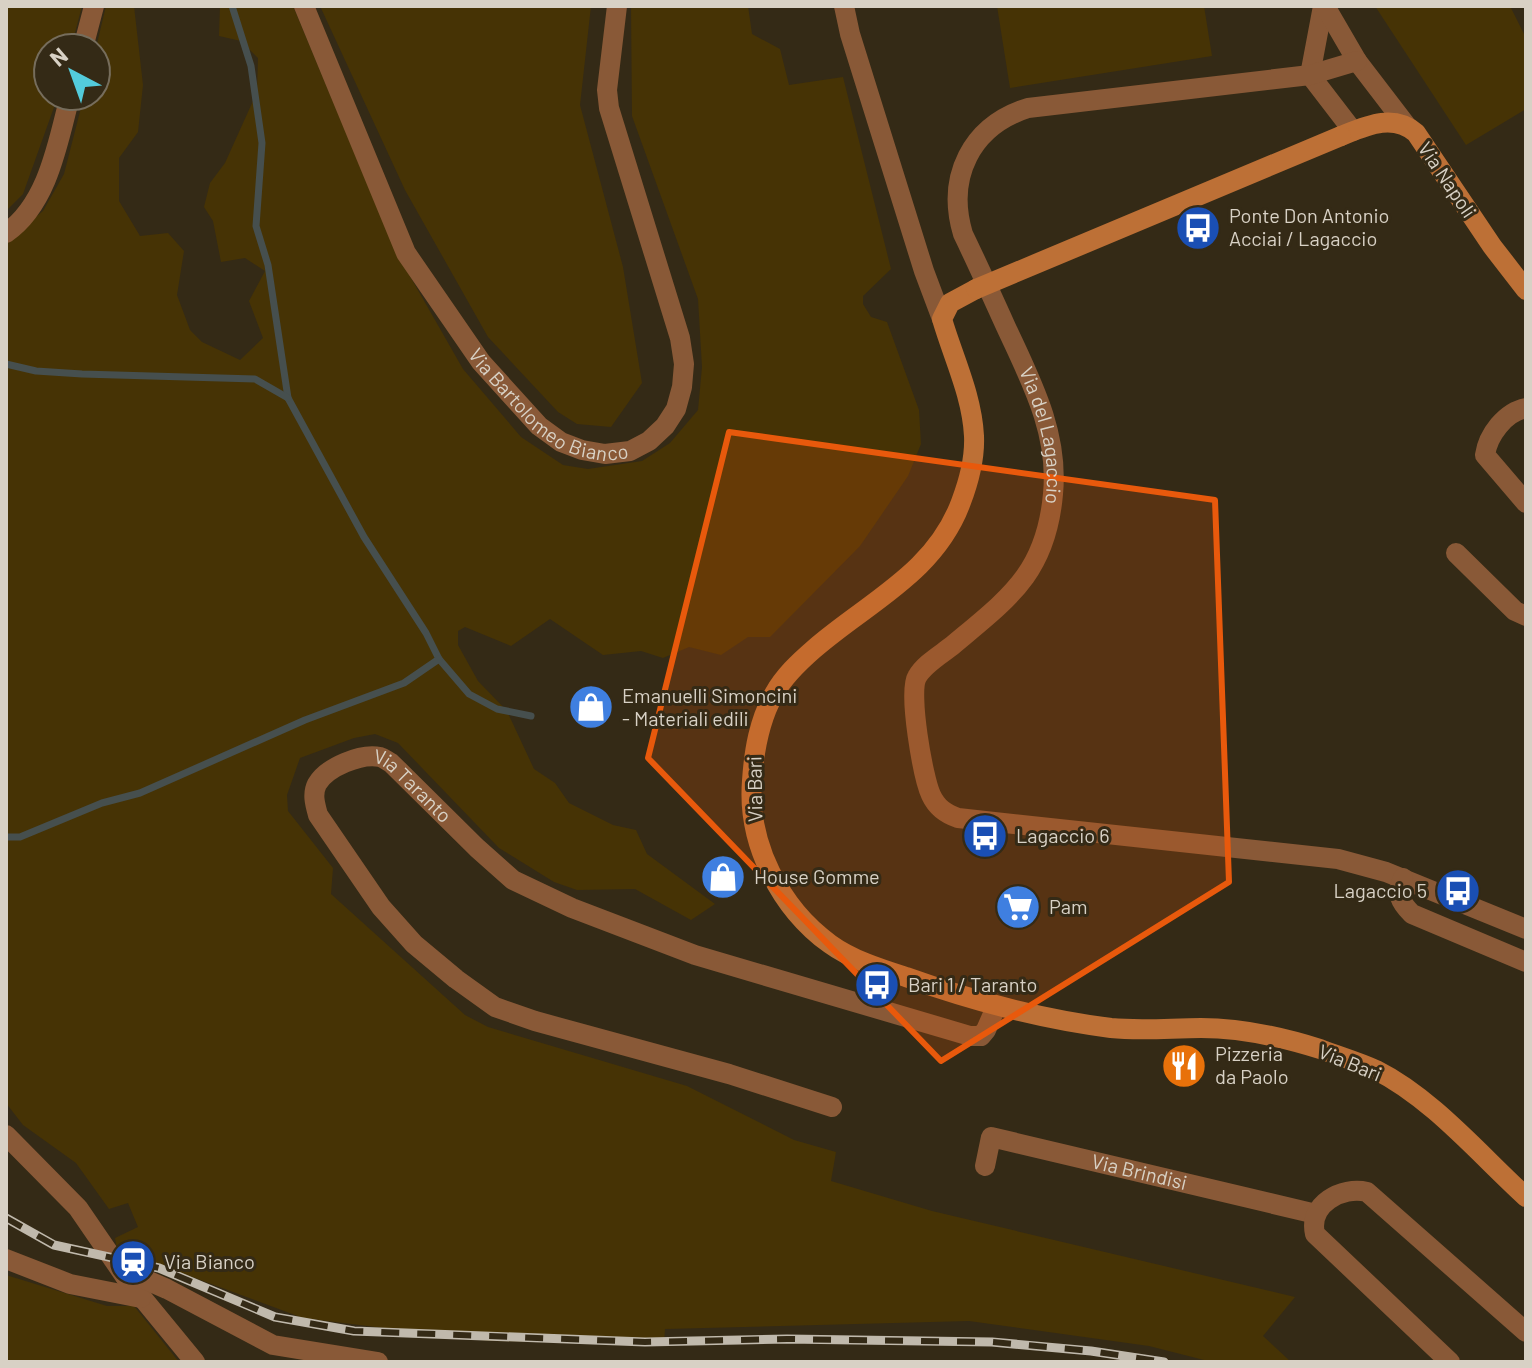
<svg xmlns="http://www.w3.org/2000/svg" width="1532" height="1368" viewBox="0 0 1532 1368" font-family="Barlow,sans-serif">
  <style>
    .green { fill: #463305 }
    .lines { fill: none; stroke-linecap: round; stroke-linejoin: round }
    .stream { stroke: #464f4e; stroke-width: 7 }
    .street { stroke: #895937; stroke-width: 20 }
    .secondary { stroke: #bd7036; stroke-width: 20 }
    .rail-casing { stroke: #c0b9ac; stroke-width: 9 }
    .rail { stroke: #342a16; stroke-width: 6; stroke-dasharray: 18; stroke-linecap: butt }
    .secondary-bridge { stroke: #bd7036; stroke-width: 20 }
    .marked { fill: #e8590c; fill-opacity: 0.2; stroke: #e8590c; stroke-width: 6; stroke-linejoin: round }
    .labels { text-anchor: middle; stroke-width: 6; stroke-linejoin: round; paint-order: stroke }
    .street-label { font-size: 20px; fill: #d8d1c5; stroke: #342a16 }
    .poi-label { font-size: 20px; fill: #d8d1c5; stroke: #342a16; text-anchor: start }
  </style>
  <rect width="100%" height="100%" fill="#342a16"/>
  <!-- green -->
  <g class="green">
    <path d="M6,6H82L71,48H48V96H58L23,194L6,211Z"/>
    <path d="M106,6H134L143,85L138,132L119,158V201L140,236L168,233L184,251L177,295L190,330L202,342L240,360L263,338L249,301L265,271L245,258L221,262L213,221L204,207L210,183L225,163L257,92L258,58L241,41L219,36L220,6H293L395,250L463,369L521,437L563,465L588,469L642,461L670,443L698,410L702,367L698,299L632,116L631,6H748L752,34L780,49L789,85L843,77L891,269L863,296V304L871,317L887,322L919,410L921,444L908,476L860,546L770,637H748L721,655L689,647L663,658L641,651L603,655L550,619L511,646L465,627L458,631V645L478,681L507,711L534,769L555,783L569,803L613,825L636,830L647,854L715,904L691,920L635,889L577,890L554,882L499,848L398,743L375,734L354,738L300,758L287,795L288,811L333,868L331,894L465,1015L488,1027L687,1086L794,1140L836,1152L831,1181L932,1211L1295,1297L1263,1336L1291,1362H1212L1149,1346L969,1321L665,1329L664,1343L489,1341L303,1318L117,1249L115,1238L138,1227L128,1203L109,1209L76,1163L23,1125L6,1103V241L43,211L64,174L84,96H96V48Z"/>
    <path d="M320,6H591L580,105L623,267L642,383L611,427L577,424L558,412L488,337L405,190Z"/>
    <path d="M997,6H1204L1212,56L1010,88Z"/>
    <path d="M1375,6H1510L1526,38V109L1466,145Z"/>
    <path d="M6,1275L107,1306H134L179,1362H6Z"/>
  </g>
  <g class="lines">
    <!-- stream -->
    <g class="stream">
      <path d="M232,6L251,66L262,143L256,226L268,265L288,398L364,537L426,633L439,659L469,694L497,709L531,716"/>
      <path d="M6,364L36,371L82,374L255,379L288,398"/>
      <path d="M6,837H20L102,803L140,793L305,720L404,683L439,659"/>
    </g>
    <!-- street -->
    <g class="street">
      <path id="s1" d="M304,6L406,253L481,362L539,426L561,442L582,450L605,454L630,451L649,441L665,426L676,409L682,387L684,364L680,338L609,108L607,90L617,6"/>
      <path d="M844,6L850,34L924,271L942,319"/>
      <path d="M1323,6L1310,75L1353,131"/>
      <path d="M1325,6L1357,61L1406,125"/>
      <path d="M83,48L94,6"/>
      <path id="s2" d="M1357,61L1310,75L1028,108C971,126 946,177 963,234C978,265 992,296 1006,327C1031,381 1059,433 1053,494C1046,573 1009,598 953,645C942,654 924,664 917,677C908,692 923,778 931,795C937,808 946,814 958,818L1338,859L1386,872L1526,929"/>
      <path d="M6,233C48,204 58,142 70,96"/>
      <path d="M1526,408C1505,412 1488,435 1485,455L1526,503"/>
      <path d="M1456,553L1515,611L1526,616"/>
      <path d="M1403,878C1396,895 1400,902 1412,914L1526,962"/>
      <path id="s3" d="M832,1107L729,1074L535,1021L495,1007L456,979L414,944L381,907L318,815C315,804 312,794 317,784C327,767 361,753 380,757C384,758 387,761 391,763L477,848L513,880L572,908L695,955L970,1036H981L986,1030L996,1007"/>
      <path d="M6,1135L78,1208L126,1278L195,1362"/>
      <path id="s4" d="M985,1166L991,1137L1316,1214"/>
      <path d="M6,1259L70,1284L141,1298"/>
      <path d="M126,1278H142L167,1289L273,1345L378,1362"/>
      <path d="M1450,1362L1315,1234C1308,1204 1342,1186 1367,1192L1526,1332"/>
    </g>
    <!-- secondary -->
    <g class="secondary">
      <path d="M1341,136C1366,126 1393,113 1416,133L1492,246L1526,290"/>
      <path d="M976,289L950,303L942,319C953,357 972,395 974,436C975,458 969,481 961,502C935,573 868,602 814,649C799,662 784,676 774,694C759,721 754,750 752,781C747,843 780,908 830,944C852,960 881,969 906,977C973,1001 1040,1019 1111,1028C1141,1031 1172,1028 1201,1028C1241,1028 1282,1037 1320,1049C1338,1056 1359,1062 1376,1070C1432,1098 1480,1155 1526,1197"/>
    </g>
    <!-- rail casing -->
    <g class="rail-casing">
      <path id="rail" d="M6,1218L54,1245L159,1268L275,1317L354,1331L645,1342L787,1339L992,1342L1091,1351L1164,1362"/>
    </g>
    <!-- rail -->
    <use href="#rail" class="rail"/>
    <!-- secondary-bridge -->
    <path class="secondary-bridge" d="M976,289L1341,136"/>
  </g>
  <!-- marked area -->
  <path class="marked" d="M729,432L1215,500L1229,882L941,1061L648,758Z"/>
  <!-- icons -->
  <defs>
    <g id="bus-disc" transform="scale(2.3)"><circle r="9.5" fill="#1a4fb4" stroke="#342a16"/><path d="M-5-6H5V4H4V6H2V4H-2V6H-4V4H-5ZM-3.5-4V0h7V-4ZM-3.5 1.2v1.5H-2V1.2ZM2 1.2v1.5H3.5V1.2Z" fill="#fff"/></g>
    <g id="shop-disc" transform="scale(2.3)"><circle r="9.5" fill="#3f7fe0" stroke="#342a16"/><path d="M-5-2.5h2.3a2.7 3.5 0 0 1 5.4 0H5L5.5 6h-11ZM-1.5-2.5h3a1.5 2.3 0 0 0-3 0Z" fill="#fff"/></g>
    <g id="supermarket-disc" transform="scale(2.3)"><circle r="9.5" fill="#3f7fe0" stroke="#342a16"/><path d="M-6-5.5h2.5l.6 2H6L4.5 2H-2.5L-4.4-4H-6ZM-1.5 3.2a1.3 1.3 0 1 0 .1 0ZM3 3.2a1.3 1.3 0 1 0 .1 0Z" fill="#fff"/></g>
    <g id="restaurant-disc" transform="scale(2.3)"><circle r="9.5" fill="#e8710a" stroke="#342a16"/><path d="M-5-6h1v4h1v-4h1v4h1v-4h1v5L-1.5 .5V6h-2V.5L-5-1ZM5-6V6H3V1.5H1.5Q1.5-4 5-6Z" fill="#fff"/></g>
    <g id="station-disc" transform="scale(2.3)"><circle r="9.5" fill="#1a4fb4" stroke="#342a16"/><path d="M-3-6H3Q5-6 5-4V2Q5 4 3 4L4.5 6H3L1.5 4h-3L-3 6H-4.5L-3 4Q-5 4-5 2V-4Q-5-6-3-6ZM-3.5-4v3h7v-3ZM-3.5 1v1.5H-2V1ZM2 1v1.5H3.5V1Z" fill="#fff"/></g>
  </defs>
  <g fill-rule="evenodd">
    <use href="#bus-disc" x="1198" y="228"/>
    <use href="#shop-disc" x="591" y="707"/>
    <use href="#bus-disc" x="985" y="836"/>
    <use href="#shop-disc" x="723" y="877"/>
    <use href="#bus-disc" x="1458" y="891"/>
    <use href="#supermarket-disc" x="1018" y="907"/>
    <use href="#bus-disc" x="877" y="985"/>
    <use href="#restaurant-disc" x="1184" y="1066"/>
    <use href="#station-disc" x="133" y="1262"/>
  </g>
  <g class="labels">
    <!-- street labels -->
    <g class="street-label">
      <text transform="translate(1447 180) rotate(56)" y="7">Via Napoli</text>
      <text dy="7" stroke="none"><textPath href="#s1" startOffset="484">Via Bartolomeo Bianco</textPath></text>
      <text dy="7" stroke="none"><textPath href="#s2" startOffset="710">Via del Lagaccio</textPath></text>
      <text transform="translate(755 789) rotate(-91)" y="7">Via Bari</text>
      <text dy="7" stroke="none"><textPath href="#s3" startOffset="762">Via Taranto</textPath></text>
      <text transform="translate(1350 1063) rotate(22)" y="7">Via Bari</text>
      <text dy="7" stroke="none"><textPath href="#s4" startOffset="182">Via Brindisi</textPath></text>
    </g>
    <!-- poi labels -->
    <g class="poi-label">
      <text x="1229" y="223">Ponte Don Antonio<tspan x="1229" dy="23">Acciai / Lagaccio</tspan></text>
      <text x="622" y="703">Emanuelli Simoncini<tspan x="622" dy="23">- Materiali edili</tspan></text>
      <text x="1016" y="843">Lagaccio 6</text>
      <text x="754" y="884">House Gomme</text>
      <text x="1427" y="898" text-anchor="end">Lagaccio 5</text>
      <text x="1049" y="914">Pam</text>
      <text x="908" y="992">Bari 1 / Taranto</text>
      <text x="1215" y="1061">Pizzeria<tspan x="1215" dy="23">da Paolo</tspan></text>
      <text x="164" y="1269">Via Bianco</text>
    </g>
  </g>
  <!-- border -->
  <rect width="1532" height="1368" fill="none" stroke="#d8d1c5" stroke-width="16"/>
  <!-- north arrow -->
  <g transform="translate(72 72) rotate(319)"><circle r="38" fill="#342a16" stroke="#766d5c" stroke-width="2"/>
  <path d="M0-6L14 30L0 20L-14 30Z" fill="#53cbdb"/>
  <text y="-12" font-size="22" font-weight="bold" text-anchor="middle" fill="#d8d1c5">N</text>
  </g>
</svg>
